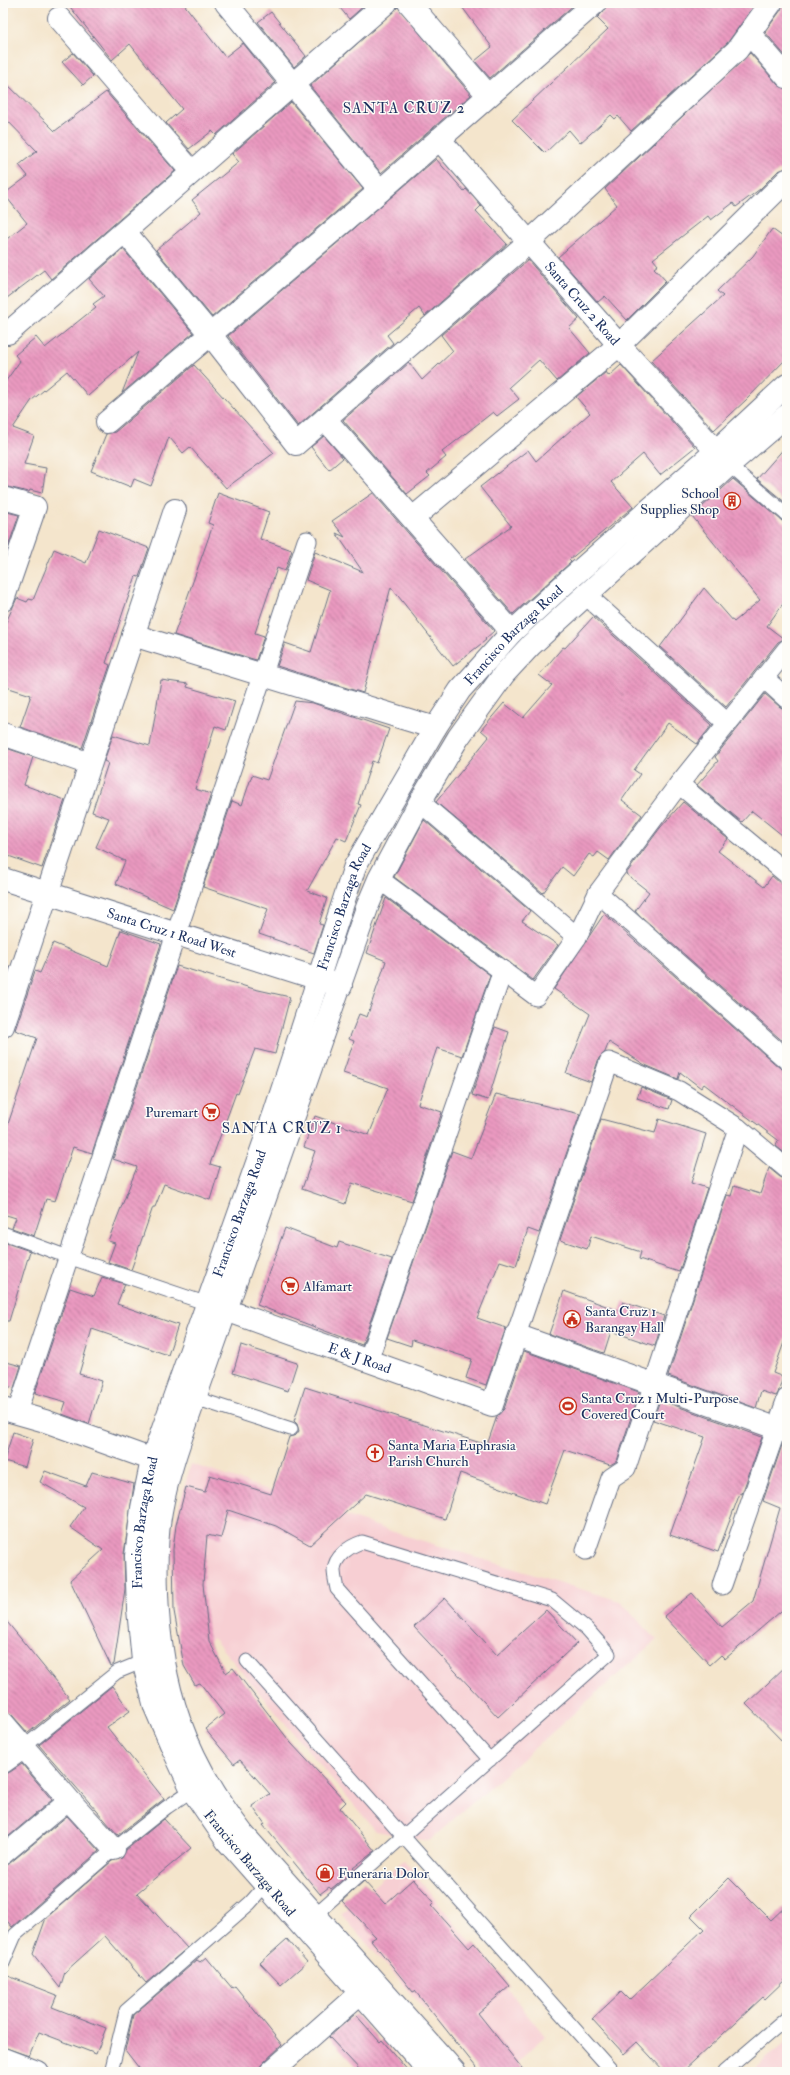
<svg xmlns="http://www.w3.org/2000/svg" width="790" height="2075" viewBox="0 0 790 2075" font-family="'IM FELL Double Pica',serif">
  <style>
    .built { fill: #f7cfd3 }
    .building { fill: url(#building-back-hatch) }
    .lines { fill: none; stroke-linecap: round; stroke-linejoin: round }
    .service-casing { stroke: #676f84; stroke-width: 15 }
    .pedestrian-casing { stroke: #676f84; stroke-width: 21 }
    .minor-casing { stroke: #676f84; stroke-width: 24 }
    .tertiary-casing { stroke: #676f84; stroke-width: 24 }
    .service { stroke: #fff; stroke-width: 13 }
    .pedestrian { stroke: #fff; stroke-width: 19 }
    .minor { stroke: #fff; stroke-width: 22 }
    .tertiary { stroke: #fff; stroke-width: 22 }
    .labels { text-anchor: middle; stroke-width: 3; stroke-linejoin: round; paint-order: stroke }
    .street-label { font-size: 14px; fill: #1b2f5e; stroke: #fdfcf7 }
    .poi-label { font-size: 14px; fill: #1b2f5e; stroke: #fdfcf7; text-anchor: start }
    .neighbourhood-label { font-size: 15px; letter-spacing: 1px; fill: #1b2f5e; stroke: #fdfcf7 }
  </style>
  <defs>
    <pattern id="building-back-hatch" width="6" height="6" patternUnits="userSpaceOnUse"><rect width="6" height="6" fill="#ea99c0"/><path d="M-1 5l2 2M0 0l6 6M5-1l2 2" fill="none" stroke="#bd7d9f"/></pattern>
  </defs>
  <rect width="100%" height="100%" fill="#fdfcf7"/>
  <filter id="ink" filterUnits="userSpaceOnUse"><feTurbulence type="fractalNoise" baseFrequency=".025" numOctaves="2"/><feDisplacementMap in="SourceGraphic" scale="8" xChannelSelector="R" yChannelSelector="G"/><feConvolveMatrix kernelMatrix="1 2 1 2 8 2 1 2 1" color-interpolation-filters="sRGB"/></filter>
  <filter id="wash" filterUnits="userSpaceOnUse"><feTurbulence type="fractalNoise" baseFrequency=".012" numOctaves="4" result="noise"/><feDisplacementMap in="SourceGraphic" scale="16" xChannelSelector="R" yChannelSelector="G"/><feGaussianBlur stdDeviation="0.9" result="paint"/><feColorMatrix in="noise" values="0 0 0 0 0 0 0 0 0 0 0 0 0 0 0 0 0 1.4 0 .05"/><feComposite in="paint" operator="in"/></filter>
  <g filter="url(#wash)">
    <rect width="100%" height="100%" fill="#f4e5cc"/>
    <!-- built -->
    <g class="built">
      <path d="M191,1464L394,1532L620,1601L657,1640L429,1841L376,1831L213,1638L181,1656L173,1611L169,1542Z"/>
      <path d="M404,1860L545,2036L507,2072H480L341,1914Z"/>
      <path d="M787,2041V2072H751L774,2052Z"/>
    </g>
    <g id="blocks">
      <!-- building -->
      <g class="building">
        <path d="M67,3H183L225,57L243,43L275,83L216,135L212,131L189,149L166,123L182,109L130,44L112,60Z"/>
        <path d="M336,3H367L349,19Z"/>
        <path d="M459,3H576L490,78L475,61L492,47Z"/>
        <path d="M607,3H756L728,42L631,131L618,116L615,119L611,115L580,143L569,130L545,153L512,120L608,29L597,18L603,12Z"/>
        <path d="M783,3H787V58L765,32L781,10Z"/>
        <path d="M398,7L471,95L381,173L310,86Z"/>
        <path d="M271,12L306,56L294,67L258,22Z"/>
        <path d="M73,53L93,76L83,85L62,62Z"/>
        <path d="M750,53L778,85L787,89V168L778,171L760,189L736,207L733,203L711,220L708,216L653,259L658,265L654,268L666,281L627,320L605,296L598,302L558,257L617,205L605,189Z"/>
        <path d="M3,80L55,131L106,92L175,171L51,279L44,270L3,301V242L27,223L4,194L28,176L19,165L37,151L3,116Z"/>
        <path d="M291,102L363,189L212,317L156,250L201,212L192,200L239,162L232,154Z"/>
        <path d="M436,159L464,191L466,189L481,206L476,211L507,244L425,316L419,308L387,335L393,343L298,426L228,336Z"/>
        <path d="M772,229L787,240V358L746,400L714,430L651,361L723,296L717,291L753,256Z"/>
        <path d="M123,249L193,333L122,393L138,352L88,396L67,371L32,400L13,428L34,436L24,464L46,468L42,493L30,490L29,492L3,486V385L20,361L15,355L36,337L45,348L96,307L93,304L104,296L89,279Z"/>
        <path d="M528,260L579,319L569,328L590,353L557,381L539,360L509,387L519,399L497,416L493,412L442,452L446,457L427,473L430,476L407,494L343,420L409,363L422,380L453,351L441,335Z"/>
        <path d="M194,365L274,453L226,488L190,447L183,453L169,437L151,486L134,479L131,487L91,471L106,434L115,432Z"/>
        <path d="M621,365L695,447L660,475L643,454L611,482L633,507L569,560L571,562L513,614L465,559L511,526L480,487L528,450L536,461L590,413L576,397L606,372L609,376Z"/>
        <path d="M324,436L343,458L329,470L311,447Z"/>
        <path d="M787,445V504L757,479Z"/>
        <path d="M733,479L782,521L787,523V598L767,626L784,639L778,642L726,707L660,647L704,588L734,622L760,600L692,516Z"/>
        <path d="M218,493L269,512L260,539L292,550L285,571L277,568L255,633L264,636L256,660L174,635L213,525L208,523Z"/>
        <path d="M373,493L494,631L485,639L486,640L453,666L391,587L363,693L277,666L285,643L311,652L330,590L306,580L315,552L363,572L336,533L345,537L332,521Z"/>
        <path d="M3,511L19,515L3,562Z"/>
        <path d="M99,529L149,548L139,577L136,576L124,609L106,663L110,665L82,748L20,727L31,695L3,686V629L17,598L27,602L29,599L33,600L54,549L86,563Z"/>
        <path d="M593,617L712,725L697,744L668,723L634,770L640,774L622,800L642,815L609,860L598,852L594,857L589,854L573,876L562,867L543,893L436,802L489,737L481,730L504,703L523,718L552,685L539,675L563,647L565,648Z"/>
        <path d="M161,680L188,684L187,687L235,701L226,730L215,726L195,789L211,794L173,909L116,884L125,861L96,847L109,818L92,812L108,763L104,761L113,735L150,746Z"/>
        <path d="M765,694L780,707L787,710V839L752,811L742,822L697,785L718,761L715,757Z"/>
        <path d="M295,701L313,703L389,729L377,763L372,761L358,804L361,805L346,841L337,837L307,891L327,898L319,924L323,925L314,953L259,934L268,909L203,887L232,801L242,805L252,775L267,780Z"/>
        <path d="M3,747L33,757L24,785L65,800L42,868L3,854Z"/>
        <path d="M683,802L728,839L718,851L764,887L772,876L780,883L787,885V1045L635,911L649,892L626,874L660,828Z"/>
        <path d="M424,820L530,911L522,921L558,945L533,980L394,877Z"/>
        <path d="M386,898L490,975L462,1056L437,1048L418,1104L442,1112L412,1201L352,1183L345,1204L302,1189L315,1151L304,1147L315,1116L369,1135L388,1088L343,1073L354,1041L349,1039L359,1014L367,1017L386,961L367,953Z"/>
        <path d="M604,914L780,1068L787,1071V1155L776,1146L778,1140L704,1084L701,1088L680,1072L678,1079L645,1065L609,1042L605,1052L599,1058L591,1082L566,1073L590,1014L554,989Z"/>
        <path d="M121,930L161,944L92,1153L73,1147L55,1201L46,1199L34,1236L12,1228L16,1218L3,1214V1122L8,1124L37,1038L15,1030L35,971L40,973L53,943L108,966Z"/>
        <path d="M3,964L10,966L3,986Z"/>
        <path d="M177,966L254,989L290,997L275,1054L255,1049L238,1094L236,1093L210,1164L220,1167L210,1200L164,1184L155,1207H153L131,1270L108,1262L115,1243L108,1241L137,1167L113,1159Z"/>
        <path d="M495,1027L509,1032L488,1100L472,1095Z"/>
        <path d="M641,1087L672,1100L669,1109L637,1098Z"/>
        <path d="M496,1094L580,1114L539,1233L528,1229L516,1266L500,1261L477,1318L506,1328L486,1385L466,1378L472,1359L412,1340L411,1346L387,1338L452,1151L471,1158Z"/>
        <path d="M601,1119L655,1133L659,1119L706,1134L691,1183L707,1188L679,1272L639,1259L641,1252L591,1236L587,1249L560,1240Z"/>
        <path d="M769,1168L780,1177L787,1180V1334L773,1373L783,1377L778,1393L776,1396L761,1391L756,1408L668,1376L727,1195L731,1196L734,1186L760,1194Z"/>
        <path d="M285,1228L337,1248L339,1242L392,1259L362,1345L257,1305Z"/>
        <path d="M6,1243L30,1251L9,1321H3V1251Z"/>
        <path d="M102,1277L125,1284L117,1304L178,1325L168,1355L92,1329L79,1374L102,1381L89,1424L62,1414L66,1402L35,1393L70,1288L94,1296Z"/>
        <path d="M564,1291L620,1311L623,1302L664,1316L655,1346L611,1331L604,1353L549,1334Z"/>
        <path d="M241,1345L297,1363L288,1391L233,1373Z"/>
        <path d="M524,1351L639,1392L617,1461L610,1465L565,1450L545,1504L460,1473L445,1519L366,1494L310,1545L276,1526L228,1510L221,1538L207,1535L203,1584L209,1641L226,1673L233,1668L291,1743L346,1802L340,1808L375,1851L353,1868L354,1870L331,1889L329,1887L320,1894L263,1825L265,1824L252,1806L270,1794L240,1760L234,1764L205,1729L224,1714L200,1683L195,1685L184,1666L174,1611L173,1549L176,1525L186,1487L205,1492L210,1475L271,1494L289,1437L296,1435L299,1431L297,1424L294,1421L305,1387L487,1445L497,1416L504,1409Z"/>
        <path d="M3,1361L21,1366L14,1388L3,1385Z"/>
        <path d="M660,1400L762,1437L742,1494L740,1493L718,1552L670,1535L705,1437L653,1420Z"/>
        <path d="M13,1432L33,1439L25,1467L4,1461Z"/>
        <path d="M782,1445L787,1447V1606L725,1659L721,1655L710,1665L664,1616L692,1593L722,1627L753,1601L780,1508L763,1501Z"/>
        <path d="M45,1471L86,1486L92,1472L134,1484L124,1554L125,1589L114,1664L111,1666L70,1580L103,1550L70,1527L84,1507L40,1482Z"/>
        <path d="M445,1598L497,1655L546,1610L577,1643L498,1717L414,1627Z"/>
        <path d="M3,1617L70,1699L28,1733L12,1715L3,1711Z"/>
        <path d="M787,1665V1746L746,1704Z"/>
        <path d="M112,1686L130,1711L107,1727L164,1799L118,1835L39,1745Z"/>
        <path d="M22,1764L52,1800L3,1841V1774L10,1772Z"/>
        <path d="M67,1816L99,1851L12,1927L3,1916V1866L10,1863Z"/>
        <path d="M164,1819L191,1848L137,1893L187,1948L146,1983L105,1936L65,1972L60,1988L33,1954L46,1918L112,1861L122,1858L126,1850Z"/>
        <path d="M729,1878L771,1920L787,1905V1978L765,1999L763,1997L682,2072H665L637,2042L624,2054L592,2019L621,1992L629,2000L704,1929L691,1916Z"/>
        <path d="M413,1879L434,1902L431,1905L469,1948L474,1943L510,1986L478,2013L525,2072H480L415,1991L413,1992L371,1940L376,1937L342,1901L364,1881L385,1904Z"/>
        <path d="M287,1939L307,1962L281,1985L260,1963Z"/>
        <path d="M206,1957L232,1988L235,1986L282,2045L263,2063L256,2072H142L125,2050L133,2015L197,1960L200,1962Z"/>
        <path d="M3,1974L57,1995L52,2007L106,2028L96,2054L39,2032L29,2056L3,2047Z"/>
        <path d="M355,2014L380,2042L382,2040L409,2072H362L329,2037Z"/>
      </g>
    </g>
  </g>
  <g filter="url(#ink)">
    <use href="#blocks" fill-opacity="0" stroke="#676f84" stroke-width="1"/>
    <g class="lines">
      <!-- service casing -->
      <g class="service-casing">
        <g id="service">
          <path d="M729,465L787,515"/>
          <path d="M3,1233L68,1257L208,1304"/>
          <path d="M195,1398L291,1429"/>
          <path d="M247,1661L613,2072"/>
          <path d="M24,1747L117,1672L149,1659"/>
          <path d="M311,1918L609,1654L587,1629L552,1600L362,1542C350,1546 335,1556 334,1570C334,1576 336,1584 337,1589L490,1760"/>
          <path d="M3,1963L15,1935L114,1849L167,1807L192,1790"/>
          <path d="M111,2072L126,2011L250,1903L265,1886"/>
          <path d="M724,2072L787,2018"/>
        </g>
      </g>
      <!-- pedestrian casing -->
      <g class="pedestrian-casing">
        <g id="pedestrian">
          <path d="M586,595L727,723"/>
          <path d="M764,678L787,699"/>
          <path d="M679,784L787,874"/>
          <path d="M420,802L577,937"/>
          <path d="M379,879L536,996L577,937L598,893L679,784L787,649"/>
          <path d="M598,893L787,1060"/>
          <path d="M516,1335L609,1062L679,1091L738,1128L787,1169"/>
          <path d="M368,1361L503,970"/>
          <path d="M17,1412L307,541"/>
          <path d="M586,1550L611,1478L626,1468L738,1128"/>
          <path d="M722,1585L787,1398"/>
          <path d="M3,1855L69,1800"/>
        </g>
      </g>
      <!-- minor casing -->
      <g class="minor-casing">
        <g id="minor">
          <path d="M226,3L380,191"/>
          <path d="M409,3L488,95"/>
          <path d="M59,18L192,172"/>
          <path d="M749,33L787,77"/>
          <path id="s1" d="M439,139L619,345L729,465"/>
          <path d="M125,232L210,334L296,444L530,241L737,50L771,3"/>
          <path d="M8,333L386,3"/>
          <path d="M325,419L512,632"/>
          <path d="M107,422L380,191L595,3"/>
          <path d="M3,498L35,507L3,600"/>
          <path d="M413,518L619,345L787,180"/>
          <path d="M133,635L435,728"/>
          <path d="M3,734L90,764"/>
          <path id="s2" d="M3,879L341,986"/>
          <path d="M3,1026L175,510"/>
          <path id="s3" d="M209,1304L492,1405L516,1335L787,1432"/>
          <path d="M3,1409L45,1421L170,1466"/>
          <path d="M3,1723L69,1800L114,1849"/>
          <path d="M3,1762L24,1747"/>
          <path d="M3,2059L37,2072"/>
          <path d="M271,2072L360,1993"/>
        </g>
      </g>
      <!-- tertiary casing -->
      <g class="tertiary-casing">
        <g id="tertiary">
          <path id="s4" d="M430,2072L227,1841L192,1790L173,1749L155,1707L143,1661L138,1609L136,1556L142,1508L152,1460L275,1112L355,866L435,728L460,690L512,632L570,579L716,451L787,385"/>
          <path d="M455,2072L243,1834C185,1758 160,1688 157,1593C156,1565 156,1538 161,1511C168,1472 182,1435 195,1398L368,905L379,879L420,802L458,738L504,674L531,645L729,465L787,415"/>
        </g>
      </g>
      <!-- service -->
      <use href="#service" class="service"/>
      <!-- pedestrian -->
      <use href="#pedestrian" class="pedestrian"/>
      <!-- minor -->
      <use href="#minor" class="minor"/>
      <!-- tertiary -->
      <use href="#tertiary" class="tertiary"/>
    </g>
  </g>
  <!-- icons -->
  <defs>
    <g id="building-ring" transform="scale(0.9)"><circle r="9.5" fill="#fdfcf7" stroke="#c8321e" stroke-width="1.5"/><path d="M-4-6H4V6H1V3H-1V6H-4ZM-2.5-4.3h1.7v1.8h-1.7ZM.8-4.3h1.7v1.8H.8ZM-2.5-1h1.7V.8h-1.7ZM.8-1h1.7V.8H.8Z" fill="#c8321e"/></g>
    <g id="supermarket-ring" transform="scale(0.9)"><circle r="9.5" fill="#fdfcf7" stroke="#c8321e" stroke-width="1.5"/><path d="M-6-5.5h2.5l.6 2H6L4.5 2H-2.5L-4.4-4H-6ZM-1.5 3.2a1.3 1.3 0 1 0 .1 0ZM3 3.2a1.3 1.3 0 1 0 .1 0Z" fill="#c8321e"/></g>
    <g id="civic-ring" transform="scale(0.9)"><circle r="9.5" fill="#fdfcf7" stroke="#c8321e" stroke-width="1.5"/><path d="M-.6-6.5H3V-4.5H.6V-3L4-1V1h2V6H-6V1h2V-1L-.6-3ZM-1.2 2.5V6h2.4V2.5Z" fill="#c8321e"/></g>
    <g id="stadium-ring" transform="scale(0.9)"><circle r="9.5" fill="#fdfcf7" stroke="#c8321e" stroke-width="1.5"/><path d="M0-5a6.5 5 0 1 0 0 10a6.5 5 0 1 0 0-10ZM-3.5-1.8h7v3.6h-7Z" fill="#c8321e"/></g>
    <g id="church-ring" transform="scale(0.9)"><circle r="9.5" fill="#fdfcf7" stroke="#c8321e" stroke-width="1.5"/><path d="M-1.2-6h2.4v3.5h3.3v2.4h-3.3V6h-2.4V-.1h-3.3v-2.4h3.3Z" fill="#c8321e"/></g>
    <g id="shop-ring" transform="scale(0.9)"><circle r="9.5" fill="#fdfcf7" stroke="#c8321e" stroke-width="1.5"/><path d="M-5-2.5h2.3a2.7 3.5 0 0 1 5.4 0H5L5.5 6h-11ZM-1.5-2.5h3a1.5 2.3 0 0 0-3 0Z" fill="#c8321e"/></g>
  </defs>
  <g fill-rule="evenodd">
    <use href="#building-ring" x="732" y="501"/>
    <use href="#supermarket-ring" x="211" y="1112"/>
    <use href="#supermarket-ring" x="290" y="1286"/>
    <use href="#civic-ring" x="572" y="1319"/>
    <use href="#stadium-ring" x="568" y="1406"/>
    <use href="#church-ring" x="375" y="1453"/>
    <use href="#shop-ring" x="325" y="1873"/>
  </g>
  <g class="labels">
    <!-- street labels -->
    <g class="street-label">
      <text dy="5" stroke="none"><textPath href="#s1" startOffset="218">Santa Cruz 2 Road</textPath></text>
      <text dy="5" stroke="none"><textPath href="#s4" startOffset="1620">Francisco Barzaga Road</textPath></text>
      <text dy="5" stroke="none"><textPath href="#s4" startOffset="1296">Francisco Barzaga Road</textPath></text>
      <text dy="5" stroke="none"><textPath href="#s2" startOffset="177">Santa Cruz 1 Road West</textPath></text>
      <text dy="5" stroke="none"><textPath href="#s4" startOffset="972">Francisco Barzaga Road</textPath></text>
      <text dy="5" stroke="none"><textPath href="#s3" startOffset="160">E &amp; J Road</textPath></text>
      <text dy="5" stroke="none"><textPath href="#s4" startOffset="647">Francisco Barzaga Road</textPath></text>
      <text transform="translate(250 1863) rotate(50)" y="5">Francisco Barzaga Road</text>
    </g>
    <!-- poi labels -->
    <g class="poi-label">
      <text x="719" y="498" text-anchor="end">School<tspan x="719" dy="16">Supplies Shop</tspan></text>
      <text x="198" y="1117" text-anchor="end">Puremart</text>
      <text x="303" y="1291">Alfamart</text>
      <text x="585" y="1316">Santa Cruz 1<tspan x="585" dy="16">Barangay Hall</tspan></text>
      <text x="581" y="1403">Santa Cruz 1 Multi-Purpose<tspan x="581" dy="16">Covered Court</tspan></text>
      <text x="388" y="1450">Santa Maria Euphrasia<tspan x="388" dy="16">Parish Church</tspan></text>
      <text x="338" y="1878">Funeraria Dolor</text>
    </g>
    <!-- neighbourhood labels -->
    <g class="neighbourhood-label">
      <text x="404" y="113">SANTA CRUZ 2</text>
      <text x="282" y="1133">SANTA CRUZ 1</text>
    </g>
  </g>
  <!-- margin -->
  <rect width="790" height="2075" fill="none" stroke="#fdfcf7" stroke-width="16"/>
</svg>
